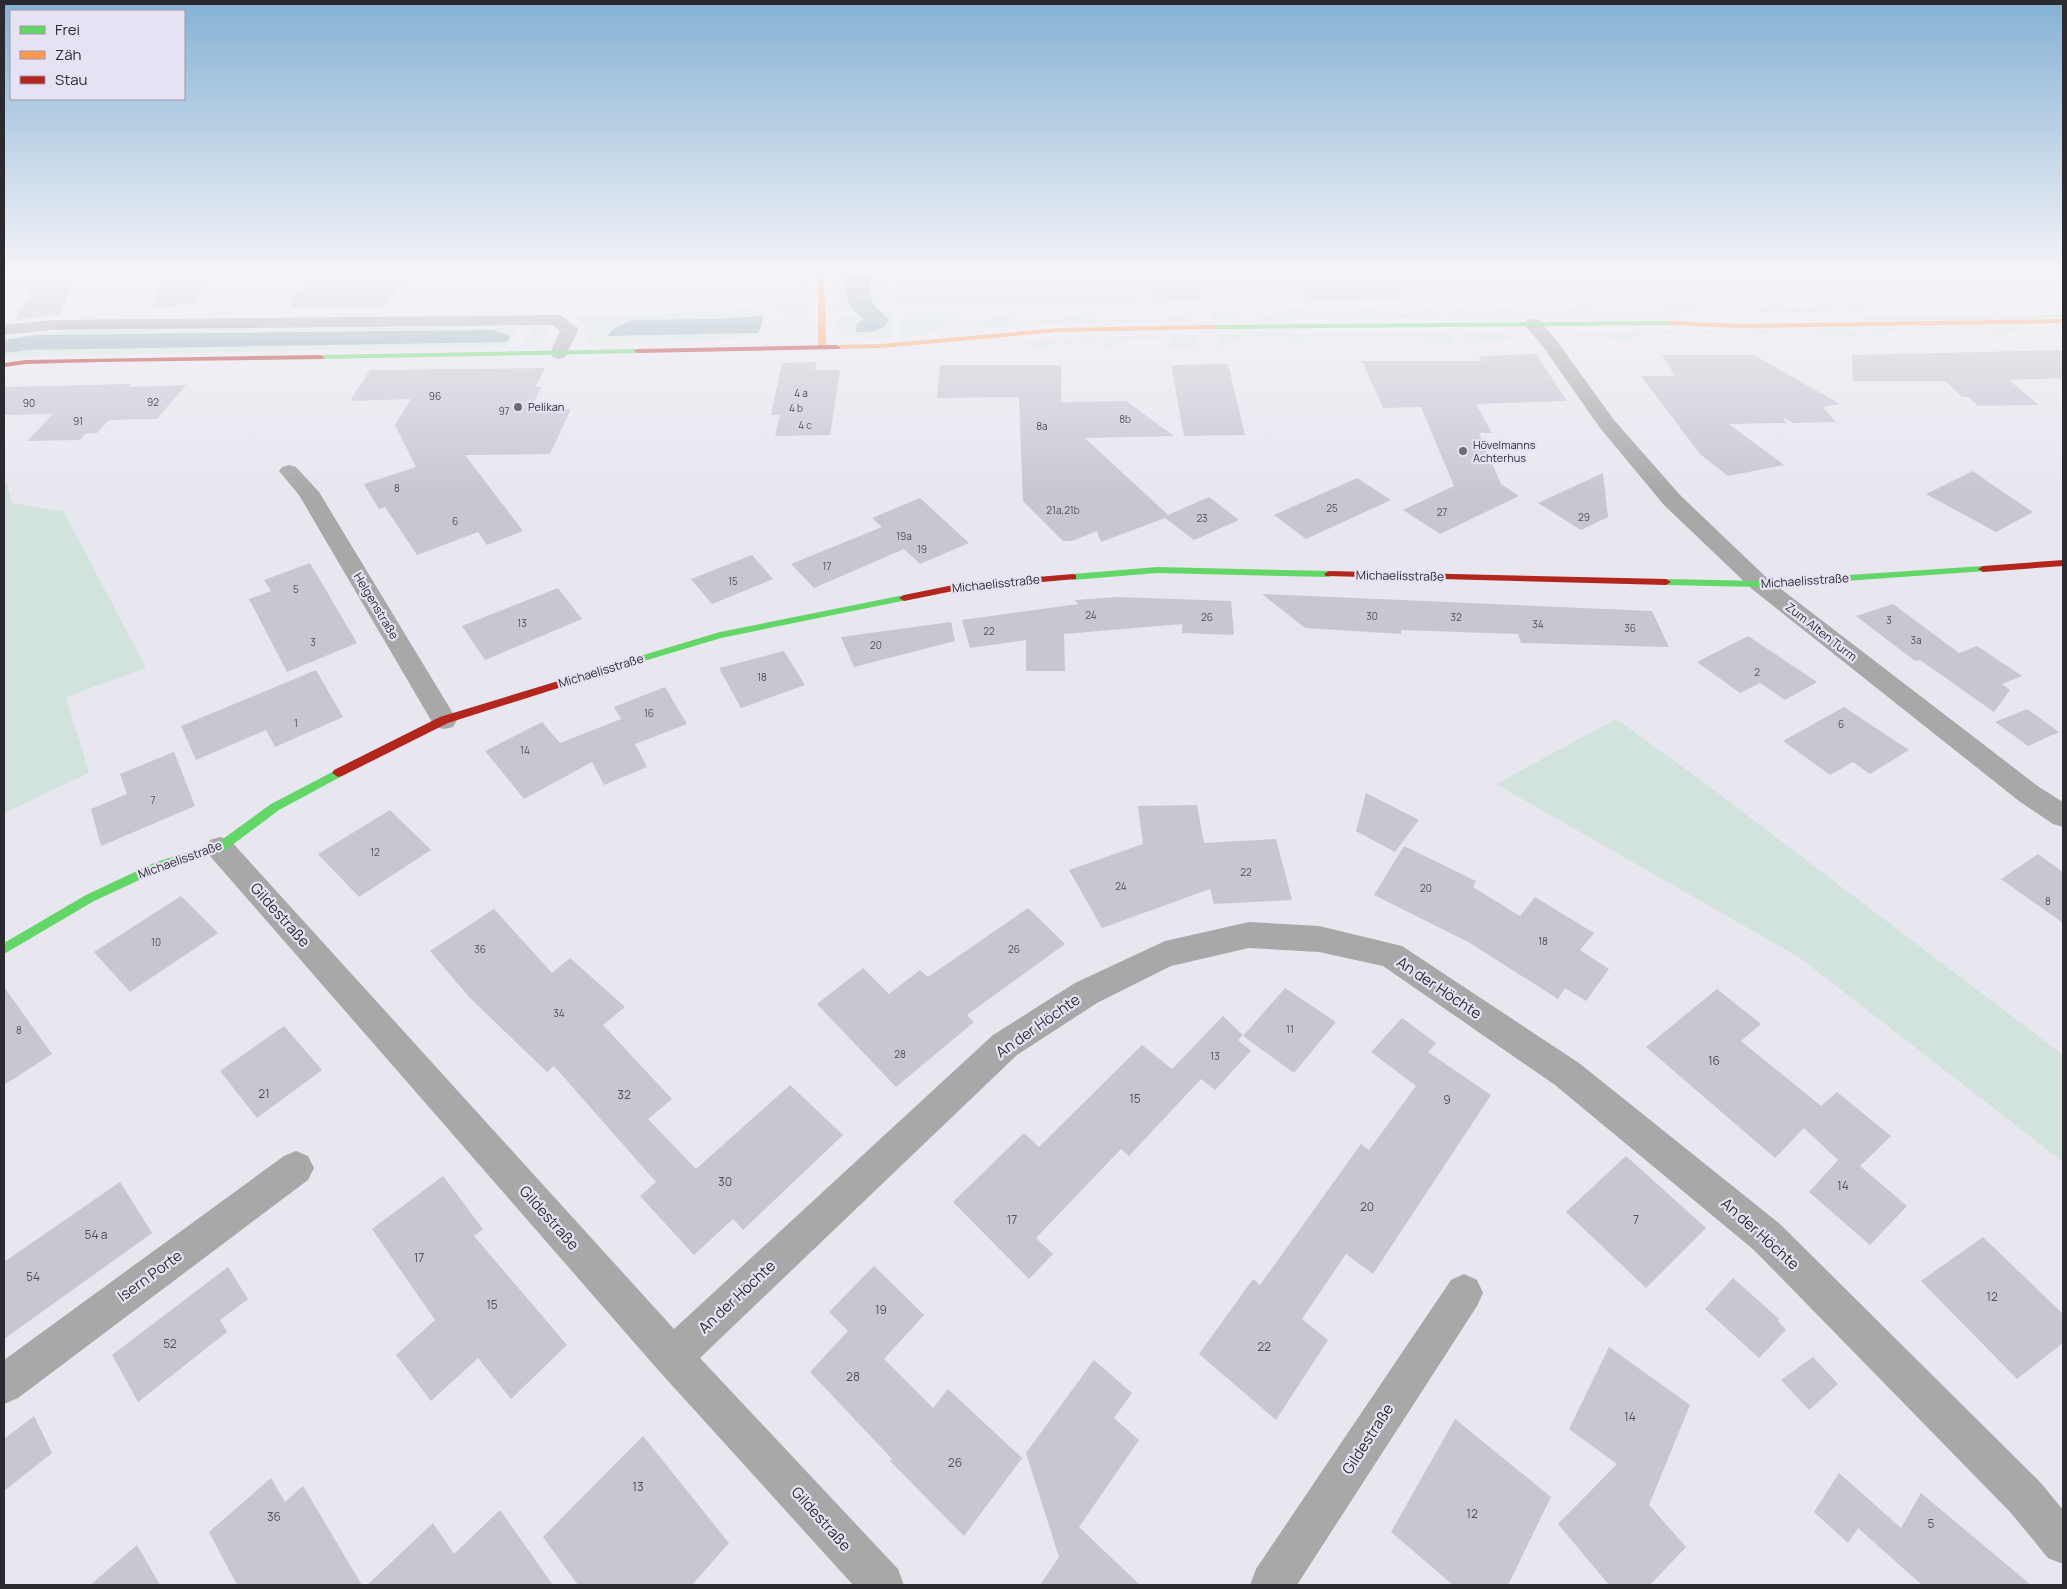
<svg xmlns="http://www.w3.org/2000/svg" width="2067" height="1589" viewBox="0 0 2067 1589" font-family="Manrope,sans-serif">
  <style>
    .built { fill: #ddd9e9 }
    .green { fill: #d2e3dd }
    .water { fill: #90adb5 }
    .building { fill: #c9c6d1 }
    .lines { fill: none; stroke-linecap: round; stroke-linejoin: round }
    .street { fill: #a9a7a8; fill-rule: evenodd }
    .fast { fill: #63d668; fill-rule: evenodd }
    .slow { fill: #ff974d; fill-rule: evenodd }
    .jam { fill: #b3261e; fill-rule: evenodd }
    .poi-dot { fill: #6d6c73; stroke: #e6e2f3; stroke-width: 2 }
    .labels { text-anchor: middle; stroke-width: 4.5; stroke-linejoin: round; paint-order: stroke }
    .number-label { font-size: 10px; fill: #525158 }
    .far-poi-label { font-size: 11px; fill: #2b2a30; stroke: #e6e2f3; text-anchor: start }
    .street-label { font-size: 12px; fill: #2b2a30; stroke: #e6e2f3 }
    .near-number-label { font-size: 12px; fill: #525158 }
    .near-street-label { font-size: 15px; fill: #2b2a30; stroke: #e6e2f3 }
  </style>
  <rect width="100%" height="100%" fill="#e8e6ef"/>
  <!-- built -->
  <g class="built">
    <path d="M4,270H129L94,274L4,291Z"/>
    <path d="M895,270H2063V288L1997,291L1312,302L896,305Z"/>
  </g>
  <!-- green -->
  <g class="green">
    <path d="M830,270H886L888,298C881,310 848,313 835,313Z"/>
    <path d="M806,278L807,315C787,315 781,321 773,300L790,291Z"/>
    <path d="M1932,301L1992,304L1996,307L1853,311L1845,303L1861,302L1866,304L1864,306L1869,309L1880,305L1888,309L1900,305L1910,308Z"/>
    <path d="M1778,302L1788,303L1779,307L1787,310L1795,306L1804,310L1824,303L1834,312L1453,317L1448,308L1478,307L1467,311L1476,315L1499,308L1518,307L1511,311L1517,313H1556L1577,306L1601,305L1592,310L1599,312H1656L1675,304L1701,303L1690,309L1694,311L1756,310Z"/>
    <path d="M1385,308L1376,313C1396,322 1416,308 1437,308L1441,317L1212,320L1210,312L1245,311L1231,315L1234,318H1261L1281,310L1308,309L1296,314L1301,317L1341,316L1362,309Z"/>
    <path d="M741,309H753L763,313L762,325L755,337L593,346L585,340L586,329L580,321L572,318L574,316L717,312Z"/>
    <path d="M965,309C940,329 931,336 899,338L904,310Z"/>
    <path d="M884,310L894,311L891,338C874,338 855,341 840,332L836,318L853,317Z"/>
    <path d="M1187,312H1190L1191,321L1041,324L984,328L978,327L977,322L1003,315L1016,314L1017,315L1009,319L1012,321L1056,320L1080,313H1098L1090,317L1094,320L1164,319Z"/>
    <path d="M2063,315V318L1864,321L1859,317Z"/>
    <path d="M2028,325V327C2017,331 2001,337 1990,334L1997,331L1989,327L1978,331L1967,327L1897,329L1881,337L1871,328Z"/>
    <path d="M519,327L507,347L35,356L4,358V337L79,330Z"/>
    <path d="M533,327L543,328L548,332C545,345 533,346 522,347Z"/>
    <path d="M1849,328L1859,337L1813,338L1820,333C1802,326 1776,329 1758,337L1747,332L1646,333L1632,340L1578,336L1581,333L1594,332Z"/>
    <path d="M1306,333H1449L1454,343H1423L1428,337L1420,335L1310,337L1300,345L1283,346L1291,339C1281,336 1251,335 1242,338C1233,341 1229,346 1219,347L1217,334Z"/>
    <path d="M1461,333L1512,335L1514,338L1466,343Z"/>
    <path d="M1195,335L1199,346L1164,347L1175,341L1169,338L1126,339L1109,348H1099L1109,342L1102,338L1085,342L1078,338L1069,344L1061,340L1044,349L1021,343L1086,337Z"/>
    <path d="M4,473L12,503L64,512L146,668L66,697L89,773L4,813Z"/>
    <path d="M1616,719L1698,778L2063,1055V1162L1800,958L1496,784Z"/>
  </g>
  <!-- water -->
  <g class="water">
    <path d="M844,270H869L871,299L874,305L889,320C882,333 870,332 856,332L857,323L864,320L852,309L848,302Z"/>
    <path d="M763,316L762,325L758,333L607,336L613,329L632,320L715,319Z"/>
    <path d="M493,330L511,336L507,342L29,350L4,353V340L36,335Z"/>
  </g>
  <!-- building -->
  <g class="building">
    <path d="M41,270H79L60,314L15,320Z"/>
    <path d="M200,270H207L197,302L151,309L164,275Z"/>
    <path d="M315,270H353L352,278H407L384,308H290L295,301H290Z"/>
    <path d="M1297,270H1401V297L1309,299Z"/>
    <path d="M1190,271L1200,301L1155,302L1146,272Z"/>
    <path d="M2063,350V378L2009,380L2039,405L1978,406L1968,397H1962L1945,381H1853L1852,355Z"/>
    <path d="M1536,354L1567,401L1476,404L1492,433H1479L1501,484L1519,496L1440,534L1403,510L1454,486L1421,407L1383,408L1362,361H1482L1479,356Z"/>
    <path d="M1662,355H1754L1840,404L1823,407L1836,422L1793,423L1782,417L1787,423L1729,424L1784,465L1728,476L1700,454L1641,376H1675Z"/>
    <path d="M817,362L815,370H840L830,435L775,436L780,415H771L782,363Z"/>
    <path d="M1228,364L1245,435L1184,436L1171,365Z"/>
    <path d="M940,365H1061V402L1126,401L1174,436L1085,438L1168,515L1209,497L1239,520L1194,540L1165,518L1101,542L1097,531L1072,541H1063L1023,501L1019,397L937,398Z"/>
    <path d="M545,368L535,387H541L530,410L571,409L550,454L465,455L523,531L487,545L478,532L417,555L385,507L379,509L364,484L416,467L395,425L411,399L350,401L370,370Z"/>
    <path d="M130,384L128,387L186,385L157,419L109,420L97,433L85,434L80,440L27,441L53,414L4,415V387Z"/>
    <path d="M1973,471L1997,488L2033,512L1996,532L1926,494Z"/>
    <path d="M1603,473L1608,517L1581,530L1538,503Z"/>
    <path d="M1357,478L1391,500L1306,539L1274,515Z"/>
    <path d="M920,498L969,543L920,564L904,549L814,588L791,564L882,527L872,518Z"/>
    <path d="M752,555L773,579L712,604L691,579Z"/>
    <path d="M310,563L357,643L287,672L249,599L271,591L264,580Z"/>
    <path d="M558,588L582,619L485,660L462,626Z"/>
    <path d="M1262,594L1652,611L1669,647L1521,643L1518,634L1401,630V634L1305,628Z"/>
    <path d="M1117,597L1231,601L1234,635L1182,633V624L1064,634L1065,671H1026V640L970,648L962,620L1078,604L1075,600Z"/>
    <path d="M1893,604L1959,653L1977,646L2022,676L2002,684L2010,690L1994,712L1920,660L1915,661L1856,616Z"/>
    <path d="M951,622L955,641L854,667L841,637Z"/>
    <path d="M1748,636L1817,682L1785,700L1760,683L1740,693L1697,662Z"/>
    <path d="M784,651L805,685L741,708L719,668Z"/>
    <path d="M316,670L343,717L275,747L266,730L196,760L181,726Z"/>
    <path d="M665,687L687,724L635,744L647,767L604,785L592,762L524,799L485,751L542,722L560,743L621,719L614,707Z"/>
    <path d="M1844,707L1909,750L1870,774L1853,762L1830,775L1783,741Z"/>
    <path d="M2027,709L2059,732L2028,746L1995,722Z"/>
    <path d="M174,752L195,806L101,846L91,809L127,794L120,774Z"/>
    <path d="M1366,793L1419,820L1395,852L1356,831Z"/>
    <path d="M1197,805L1204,843L1276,839L1292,900L1214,904L1210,889L1102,928L1069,870L1143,844L1138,806Z"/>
    <path d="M390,810L431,850L359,897L318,854Z"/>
    <path d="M1404,846L1476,881L1473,887L1520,916L1535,897L1594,933L1580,950L1609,969L1586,1001L1565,988L1558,999L1470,943L1374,895Z"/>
    <path d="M2038,854L2063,872V923L2001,879Z"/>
    <path d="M181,896L218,933L130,992L94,952Z"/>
    <path d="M1028,908L1065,944L967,1015L974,1022L896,1087L817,1004L863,968L889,994L920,970L928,977Z"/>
    <path d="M494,909L552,973L570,958L625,1007L603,1025L672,1099L648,1119L696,1169L790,1085L843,1135L743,1230L733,1219L694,1255L640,1196L656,1182L554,1066L547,1072L469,997L430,951Z"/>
    <path d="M4,987L52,1054L4,1085Z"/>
    <path d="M1285,988L1336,1022L1294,1073L1243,1036Z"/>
    <path d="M1717,989L1761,1024L1741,1041L1821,1106L1837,1092L1891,1136L1860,1166L1907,1206L1870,1245L1809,1192L1838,1160L1804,1128L1775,1158L1646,1047Z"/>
    <path d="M1223,1016L1243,1035L1238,1040L1251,1051L1215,1090L1201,1079L1129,1156L1121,1149L1036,1238L1053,1254L1029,1279L953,1202L1024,1133L1039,1147L1142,1045L1172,1069Z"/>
    <path d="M1402,1018L1436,1043L1428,1052L1491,1095L1373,1274L1346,1254L1302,1319L1328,1340L1276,1420L1199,1354L1253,1279L1260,1285L1361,1144L1369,1150L1416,1086L1371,1052Z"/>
    <path d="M284,1026L322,1070L257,1118L220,1071Z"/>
    <path d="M1626,1156L1706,1228L1646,1288L1566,1212Z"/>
    <path d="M443,1176L483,1229L474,1236L567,1345L511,1399L478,1358L431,1401L396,1355L435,1320L372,1229Z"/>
    <path d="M120,1182L152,1233L4,1339V1262Z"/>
    <path d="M1983,1237L2063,1314V1343L2017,1379L1921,1281Z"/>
    <path d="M874,1266L924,1315L884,1359L933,1408L948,1389L1022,1458L964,1536L890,1461L892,1459L810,1372L848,1331L829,1312Z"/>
    <path d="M228,1267L248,1299L220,1320L227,1332L138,1402L112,1355Z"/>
    <path d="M1733,1278L1779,1319L1778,1321L1786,1330L1759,1358L1705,1309Z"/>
    <path d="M1609,1347L1690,1405L1649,1505L1686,1547L1650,1585H1609L1558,1524L1617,1464L1569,1429Z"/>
    <path d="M1813,1357L1838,1384L1809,1410L1781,1380Z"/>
    <path d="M1094,1360L1132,1393L1114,1418L1139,1440L1079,1527L1140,1585H1040L1059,1557L1026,1453Z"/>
    <path d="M34,1416L52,1453L4,1491V1439Z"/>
    <path d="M1455,1419L1551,1497L1508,1585H1453L1391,1532Z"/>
    <path d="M643,1436L729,1543L692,1585H578L543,1537Z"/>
    <path d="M1839,1473L1901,1528L1921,1493L2031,1585H1922L1858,1528L1848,1543L1814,1512Z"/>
    <path d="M271,1478L285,1502L303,1486L362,1585H237L209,1532Z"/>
    <path d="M500,1510L553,1585H367L433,1523L454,1554Z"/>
    <path d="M137,1545L160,1585H90Z"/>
  </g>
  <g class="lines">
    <!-- street -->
    <g class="street">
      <path d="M556,315L562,316L579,329L565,357L559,359L553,357L550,353L560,331L552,325L52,330L4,335V325L52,320Z"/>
      <path d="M1533,319L1539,320L1556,340L1614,420L1680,495L1768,579L2039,787L2063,802V827L2053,824L2019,801L1752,589L1664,505L1600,428L1544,348L1524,324L1527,320Z"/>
      <path d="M289,465L296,467L319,492L457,720L453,727L444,729L435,727L299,495L279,471L282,467Z"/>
      <path d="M220,837L230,840L674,1329L993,1035L1075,983L1165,941L1249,922L1319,926L1402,946L1579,1063L1780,1224L2041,1483L2063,1510V1564L2048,1558L2011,1513L1754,1250L1555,1085L1383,966L1319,952L1249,948L1171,966L1097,1003L1017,1055L700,1358L898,1569L904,1585H853L659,1371L210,856L206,848L210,840Z"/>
      <path d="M296,1151L308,1156L314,1168L308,1180L18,1398L4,1404V1360L284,1156Z"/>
      <path d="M1464,1274L1477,1280L1483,1293L1477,1306L1297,1585H1250L1256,1569L1451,1280Z"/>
    </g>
    <!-- fast -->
    <g class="fast">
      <path d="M1670,321L1674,323L1673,325L1214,329L1210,327L1214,325Z"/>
      <path d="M638,349H641V353L320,359L316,357L320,355Z"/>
      <path d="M1983,566L1988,569L1986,571L1760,587L1666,585L1661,582L1666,579L1760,581Z"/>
      <path d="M1157,567L1329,571L1334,574L1329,577L1157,573L1073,580L1068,577L1073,574Z"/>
      <path d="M904,595L909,598L907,600L721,638L624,667L619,664L620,662L720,632Z"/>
      <path d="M338,769L344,773L342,776L279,810L224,851L163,869L94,901L4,954V943L86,895L156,862L216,844L271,804Z"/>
    </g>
    <!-- slow -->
    <g class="slow">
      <path d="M818,270H824L826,347L822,349L818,347Z"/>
      <path d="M2063,319V323L1740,328L1670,325L1666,323L1670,321L1740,324Z"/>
      <path d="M1214,325L1218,327L1217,329L1059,332L881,348L836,349L832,347L836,345L881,344L1059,328Z"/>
    </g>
    <!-- jam -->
    <g class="jam">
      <path d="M836,345L840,347L839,349L638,353L634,351L638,349Z"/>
      <path d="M320,355L324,357L323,359L100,362L26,364L4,367V363L26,360Z"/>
      <path d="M2063,560V566L1983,572L1978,569L1983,566Z"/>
      <path d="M1329,571L1666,579L1671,582L1666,585L1326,576L1324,574Z"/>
      <path d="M1073,574L1076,575V579L963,589L904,601L899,598L904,595L963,583Z"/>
      <path d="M624,661L629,664L628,666L448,723L342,776L338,777L332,773L334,770L440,717Z"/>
    </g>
  </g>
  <!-- sky -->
  <linearGradient id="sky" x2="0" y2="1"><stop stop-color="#85b1d4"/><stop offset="0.55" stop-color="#f5f4f8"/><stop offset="1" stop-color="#f5f4f8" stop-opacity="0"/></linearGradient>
  <rect width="2067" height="493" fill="url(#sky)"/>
  <!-- markers -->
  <g class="poi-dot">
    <circle cx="518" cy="407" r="5"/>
    <circle cx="1463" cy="451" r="5"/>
  </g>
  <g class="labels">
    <!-- number labels -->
    <g class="number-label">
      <text x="801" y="397">4 a</text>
      <text x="435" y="400">96</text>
      <text x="153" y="406">92</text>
      <text x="29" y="407">90</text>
      <text x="796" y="412">4 b</text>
      <text x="504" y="415">97</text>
      <text x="1125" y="423">8b</text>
      <text x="78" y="425">91</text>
      <text x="805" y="429">4 c</text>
      <text x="1042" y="430">8a</text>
      <text x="397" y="492">8</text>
      <text x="1332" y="512">25</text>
      <text x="1063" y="514">21a,21b</text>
      <text x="1442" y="516">27</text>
      <text x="1584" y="521">29</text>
      <text x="1202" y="522">23</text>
      <text x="455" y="525">6</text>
      <text x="904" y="540">19a</text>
      <text x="922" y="553">19</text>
      <text x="827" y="570">17</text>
      <text x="733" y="585">15</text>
      <text x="296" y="593">5</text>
      <text x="1091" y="619">24</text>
      <text x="1372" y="620">30</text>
      <text x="1207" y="621">26</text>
      <text x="1456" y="621">32</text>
      <text x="1889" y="624">3</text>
      <text x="522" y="627">13</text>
      <text x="1538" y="628">34</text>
      <text x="1630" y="632">36</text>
      <text x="989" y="635">22</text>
      <text x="1916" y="644">3a</text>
      <text x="313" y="646">3</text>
      <text x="876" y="649">20</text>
      <text x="1757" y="676">2</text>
      <text x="762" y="681">18</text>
      <text x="649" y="717">16</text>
      <text x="296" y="727">1</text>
      <text x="1841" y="728">6</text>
      <text x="525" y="754">14</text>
      <text x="153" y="804">7</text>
      <text x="375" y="856">12</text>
      <text x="1246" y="876">22</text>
      <text x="1121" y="890">24</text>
      <text x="1426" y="892">20</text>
      <text x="2048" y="905">8</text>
      <text x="1543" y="945">18</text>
      <text x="156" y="946">10</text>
      <text x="480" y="953">36</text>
      <text x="1014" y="953">26</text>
      <text x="559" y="1017">34</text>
      <text x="1290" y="1033">11</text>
      <text x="19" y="1034">8</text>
      <text x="900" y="1058">28</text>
      <text x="1215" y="1060">13</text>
    </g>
    <!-- far-poi labels -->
    <g class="far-poi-label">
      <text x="528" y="411">Pelikan</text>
      <text x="1473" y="449">Hövelmanns<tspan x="1473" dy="13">Achterhus</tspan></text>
    </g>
    <!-- street labels -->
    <g class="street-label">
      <text transform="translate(1400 576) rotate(1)" y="4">Michaelisstraße</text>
      <text transform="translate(1805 581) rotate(-4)" y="4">Michaelisstraße</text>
      <text transform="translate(996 584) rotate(-6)" y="4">Michaelisstraße</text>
      <text transform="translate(376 606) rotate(59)" y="4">Helgenstraße</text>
      <text transform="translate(1821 632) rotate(38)" y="4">Zum Alten Turm</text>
      <text transform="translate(601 671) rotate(-17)" y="4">Michaelisstraße</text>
      <text transform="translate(180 860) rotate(-20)" y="4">Michaelisstraße</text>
    </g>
    <!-- near-number labels -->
    <g class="near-number-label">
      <text x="1714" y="1065">16</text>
      <text x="264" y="1098">21</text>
      <text x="624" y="1099">32</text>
      <text x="1135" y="1103">15</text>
      <text x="1447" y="1104">9</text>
      <text x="725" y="1186">30</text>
      <text x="1843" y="1190">14</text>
      <text x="1367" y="1211">20</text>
      <text x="1012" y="1224">17</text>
      <text x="1636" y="1224">7</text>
      <text x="96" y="1239">54 a</text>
      <text x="419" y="1262">17</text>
      <text x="33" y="1281">54</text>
      <text x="1992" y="1301">12</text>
      <text x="492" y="1309">15</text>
      <text x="881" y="1314">19</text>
      <text x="170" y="1348">52</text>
      <text x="1264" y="1351">22</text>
      <text x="853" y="1381">28</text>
      <text x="1630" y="1421">14</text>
      <text x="955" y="1467">26</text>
      <text x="638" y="1491">13</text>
      <text x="1472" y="1518">12</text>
      <text x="274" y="1521">36</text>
      <text x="1931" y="1528">5</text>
    </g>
    <!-- near-street labels -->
    <g class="near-street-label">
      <text transform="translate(280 915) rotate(48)" y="5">Gildestraße</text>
      <text transform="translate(1439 988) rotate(34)" y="5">An der Höchte</text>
      <text transform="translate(1038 1026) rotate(-35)" y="5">An der Höchte</text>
      <text transform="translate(549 1218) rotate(48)" y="5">Gildestraße</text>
      <text transform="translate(1760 1234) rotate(42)" y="5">An der Höchte</text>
      <text transform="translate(150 1276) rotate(-36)" y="5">Isern Porte</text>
      <text transform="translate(737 1297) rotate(-43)" y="5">An der Höchte</text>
      <text transform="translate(1368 1439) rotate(-57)" y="5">Gildestraße</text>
      <text transform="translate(821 1519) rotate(48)" y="5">Gildestraße</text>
    </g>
  </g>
  <!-- border -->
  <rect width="2067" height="1589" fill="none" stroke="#2b2a30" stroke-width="10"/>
  <!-- legend -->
  <rect x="10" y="10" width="175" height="90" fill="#e6e2f3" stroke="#9b98a5"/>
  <rect x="20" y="26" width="25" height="8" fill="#63d668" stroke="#9b98a5"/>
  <text x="55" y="35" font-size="15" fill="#2b2a30">Frei</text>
  <rect x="20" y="51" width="25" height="8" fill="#ff974d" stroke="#9b98a5"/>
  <text x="55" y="60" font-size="15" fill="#2b2a30">Zäh</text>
  <rect x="20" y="76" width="25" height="8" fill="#b3261e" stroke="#9b98a5"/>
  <text x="55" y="85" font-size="15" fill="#2b2a30">Stau</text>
</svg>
